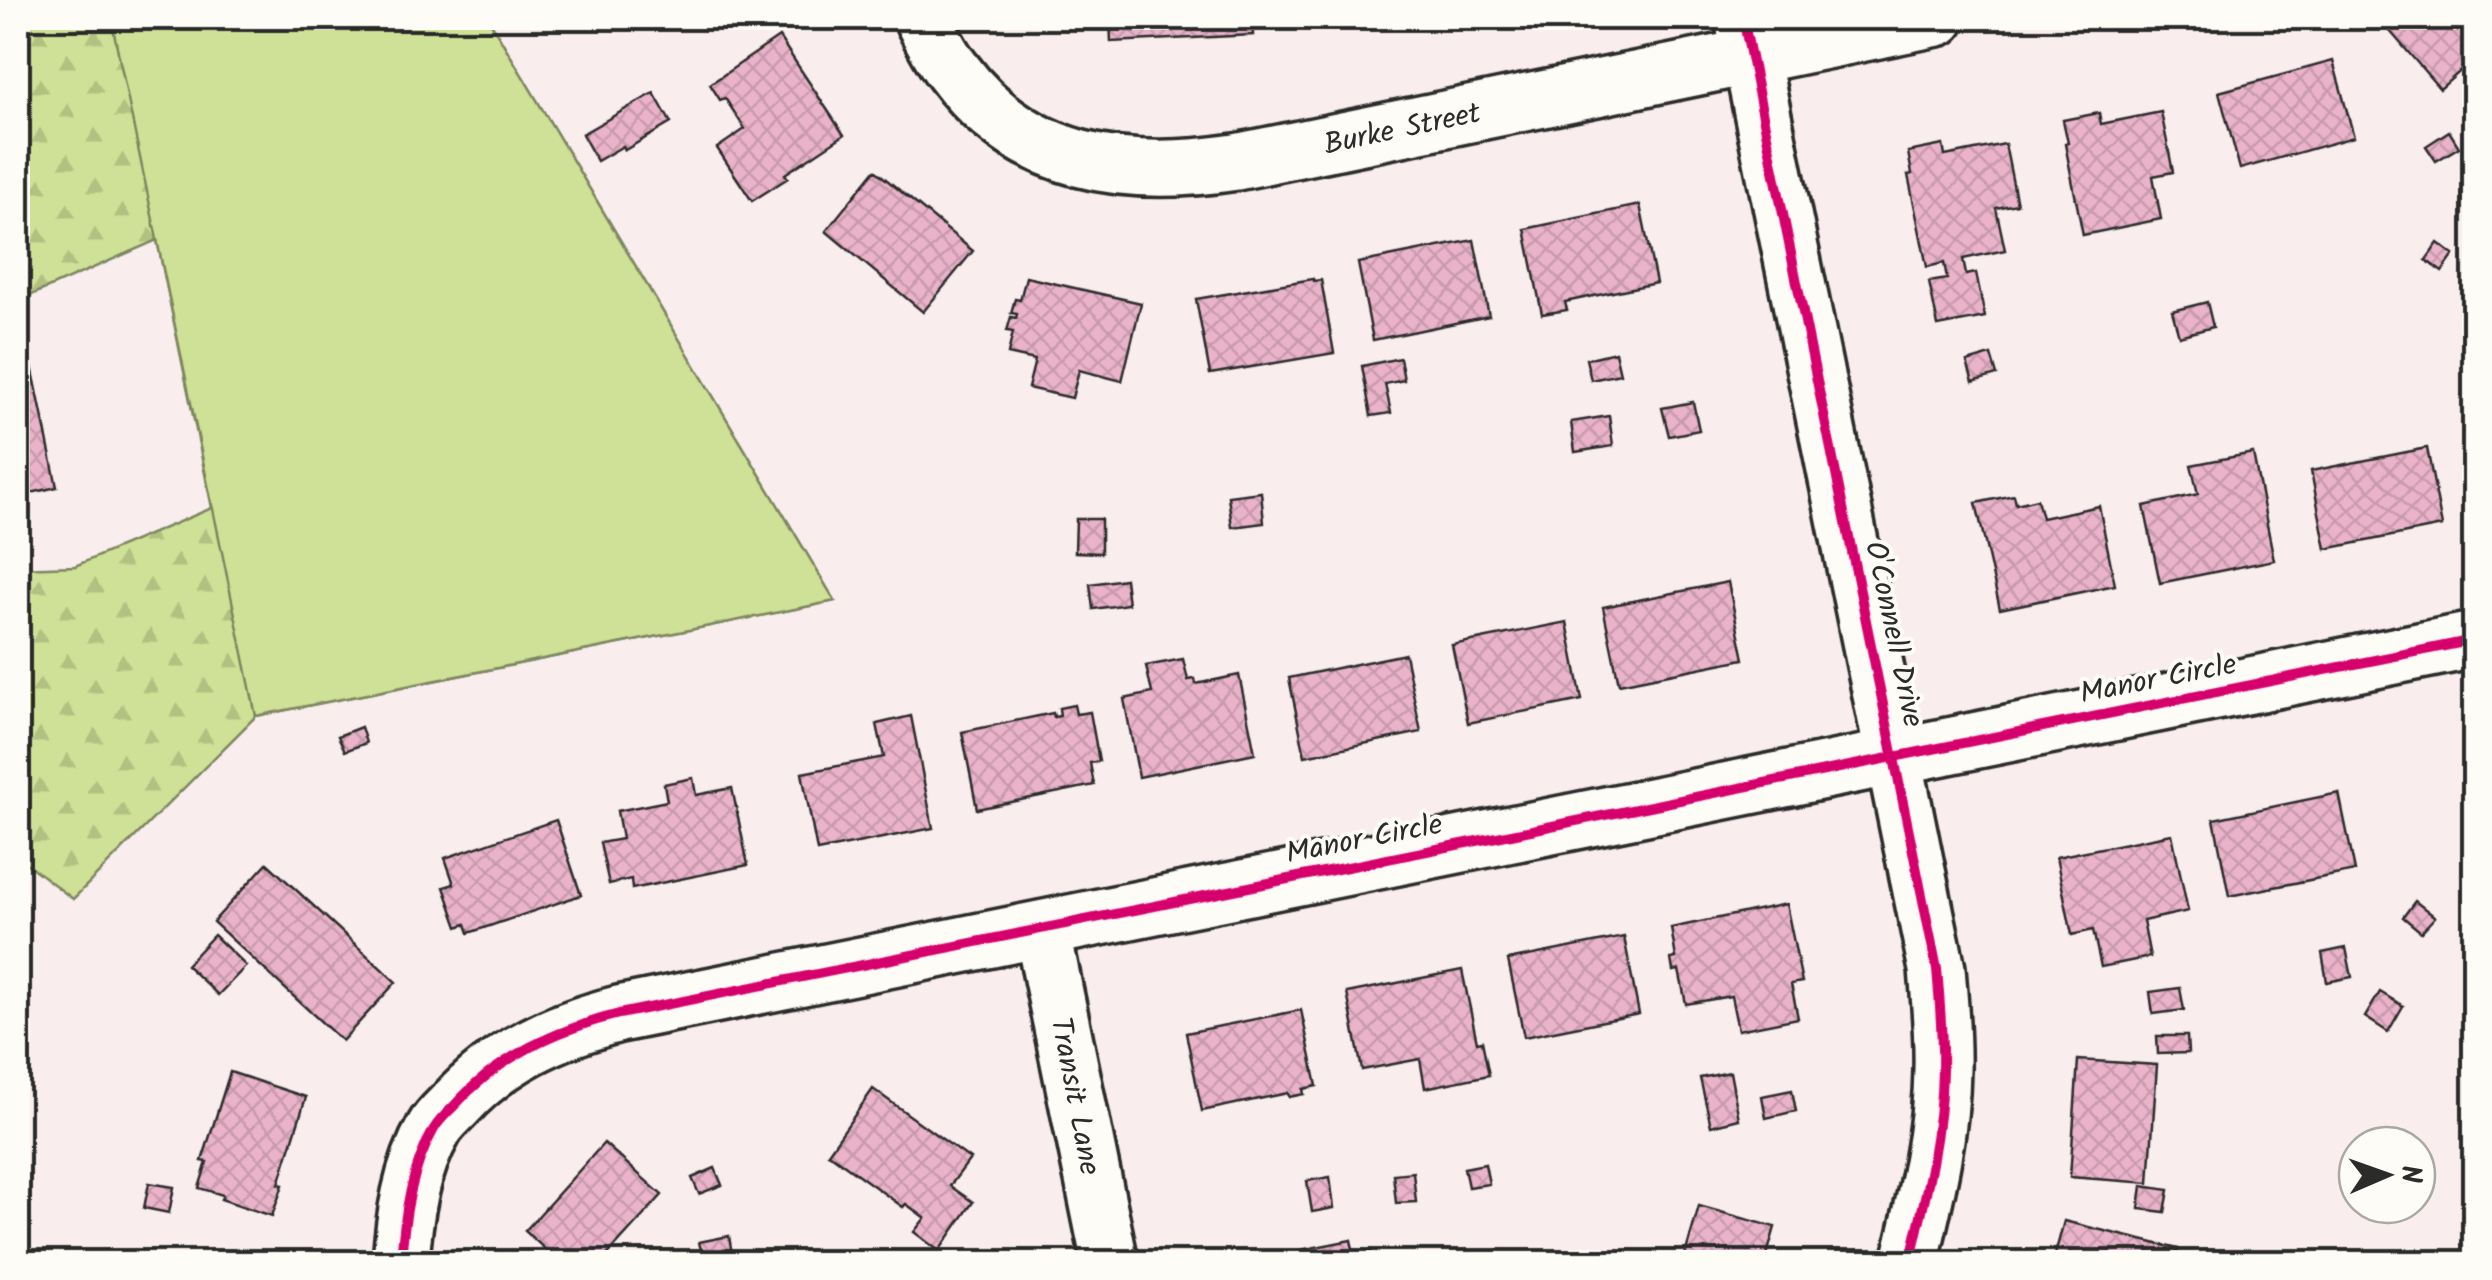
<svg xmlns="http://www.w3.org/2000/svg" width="2492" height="1280" viewBox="0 0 2492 1280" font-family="Kalam,sans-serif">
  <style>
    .forest { fill: url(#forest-firs); stroke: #7d8660; stroke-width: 2.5 }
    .park { fill: #cfe196; stroke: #7d8660; stroke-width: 2.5 }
    .building { fill: url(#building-cross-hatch); stroke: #2b2b2b; stroke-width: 2.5 }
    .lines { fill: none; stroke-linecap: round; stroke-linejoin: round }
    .minor-casing { stroke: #2b2b2b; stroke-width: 62 }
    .minor { stroke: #fdfcf7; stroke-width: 55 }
    .cycleway-casing { stroke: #fdfcf7; stroke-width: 16 }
    .cycleway { stroke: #d6006c; stroke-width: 10 }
    .labels { text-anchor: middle; stroke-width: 8; stroke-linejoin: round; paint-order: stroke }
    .street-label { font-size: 30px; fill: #2b2b2b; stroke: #fdfcf7 }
  </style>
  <defs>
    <pattern id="forest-firs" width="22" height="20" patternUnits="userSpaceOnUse" patternTransform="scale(2.5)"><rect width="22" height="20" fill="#cfe196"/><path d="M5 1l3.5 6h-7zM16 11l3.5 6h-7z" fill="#b2c181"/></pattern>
    <pattern id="building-cross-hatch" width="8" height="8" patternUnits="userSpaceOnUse" patternTransform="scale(2.5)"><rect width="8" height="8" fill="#eab3ca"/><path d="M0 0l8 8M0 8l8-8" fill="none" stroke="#c99aae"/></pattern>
  </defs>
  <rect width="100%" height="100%" fill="#f9edee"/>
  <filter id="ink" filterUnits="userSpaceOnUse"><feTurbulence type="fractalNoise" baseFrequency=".01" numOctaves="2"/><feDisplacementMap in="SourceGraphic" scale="20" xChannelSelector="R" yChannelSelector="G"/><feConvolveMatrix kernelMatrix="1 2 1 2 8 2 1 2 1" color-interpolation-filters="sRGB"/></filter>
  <g filter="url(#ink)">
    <!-- forest -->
    <path class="forest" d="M18,18H488L835,601L256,716L73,899L18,857V568L75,566L212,508L157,240L18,301Z"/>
    <!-- park -->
    <path class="park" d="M111,18H488L835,601L256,716Z"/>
    <!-- building -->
    <g class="building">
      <path d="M1110,18H1252L1253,35L1111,42Z"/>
      <path d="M2403,18H2474V59L2440,89L2389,30Z"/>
      <path d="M779,37L844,135L785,174L788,178L752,201L717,148L745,129L725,98L720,100L710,84Z"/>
      <path d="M2333,61L2354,137L2240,169L2219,92Z"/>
      <path d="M654,93L671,123L625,150L623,146L597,161L582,134Z"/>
      <path d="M2161,112L2173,172L2153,176L2161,219L2083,235L2065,144L2068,143L2063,120L2099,113L2101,124Z"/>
      <path d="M2449,131L2459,147L2436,161L2426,146Z"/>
      <path d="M2005,144L2017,204L1996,208L2005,250L1963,259L1966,275L1976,273L1985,317L1938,326L1929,282L1947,279L1944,263L1927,267L1908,175L1912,174L1908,152L1943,145L1945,156Z"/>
      <path d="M875,170L973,251L923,312L826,231Z"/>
      <path d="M1640,205L1656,283L1565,302L1567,310L1542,314L1525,229Z"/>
      <path d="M1474,240L1489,316L1373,340L1358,263Z"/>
      <path d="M2438,243L2454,255L2442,272L2426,260Z"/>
      <path d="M1026,277L1141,303L1122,381L1079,370L1072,398L1028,388L1035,360L1008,354L1013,332L1007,331L1011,317L1016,318L1017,314L1011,313L1015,299L1020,300Z"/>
      <path d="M1313,279L1314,281L1321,280L1334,353L1210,374L1196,299Z"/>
      <path d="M2207,302L2213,327L2179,336L2172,311Z"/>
      <path d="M28,347L57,487L18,496V350Z"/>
      <path d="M1615,352L1620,374L1591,380L1586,359Z"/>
      <path d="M1991,355L1997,375L1973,382L1967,362Z"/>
      <path d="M1400,358L1404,380L1385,384L1391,413L1371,416L1362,366Z"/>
      <path d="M1693,402L1699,430L1669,436L1662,408Z"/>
      <path d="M1609,416L1613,446L1575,452L1571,422Z"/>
      <path d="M2427,448L2442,526L2326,549L2311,471Z"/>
      <path d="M2253,453L2274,560L2160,583L2144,506L2198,494L2191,465Z"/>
      <path d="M1261,492L1264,523L1232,527L1228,496Z"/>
      <path d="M2014,495L2016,504L2037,499L2042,518L2099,506L2115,585L2000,609L1976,503Z"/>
      <path d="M1076,519H1101V553L1075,552Z"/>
      <path d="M1125,579L1128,604L1093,609L1090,584Z"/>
      <path d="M1728,582L1744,659L1619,684L1603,607Z"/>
      <path d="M1567,622L1582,700L1468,723L1452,645Z"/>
      <path d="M1405,654L1421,732L1305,756L1289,678Z"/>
      <path d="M1183,659L1188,680L1195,679L1196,684L1239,675L1255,753L1139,777L1124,699L1152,693L1146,666Z"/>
      <path d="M1074,705L1076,714L1090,712L1099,761L1090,763L1094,785L977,809L962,732L1053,713L1054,717L1060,716L1059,708Z"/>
      <path d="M911,716L933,828L817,851L802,773L884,757L877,724Z"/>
      <path d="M361,727L366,743L345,751L338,736Z"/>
      <path d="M693,778L696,795L732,788L748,865L632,889L631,879L609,884L600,843L622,839L617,811L667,801L664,784Z"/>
      <path d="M2339,793L2355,871L2229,896L2214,819Z"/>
      <path d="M556,820L581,895L469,933L466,924L458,927L444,887L454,884L445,858Z"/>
      <path d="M2172,834L2188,911L2143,921L2150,957L2101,967L2093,930L2072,935L2056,857Z"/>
      <path d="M267,863L396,982L342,1041L213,922Z"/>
      <path d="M2415,901L2435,917L2421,932L2403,917Z"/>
      <path d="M1786,904L1802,982L1791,984L1798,1018L1738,1030L1731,996L1686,1004L1679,970L1673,971L1671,959L1676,958L1671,928Z"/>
      <path d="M214,935L246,966L218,995L186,965Z"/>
      <path d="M1624,937L1639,1014L1524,1037L1508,960Z"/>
      <path d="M2346,948L2352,977L2327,982L2322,953Z"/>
      <path d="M1462,970L1477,1042L1482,1041L1489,1075L1425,1088L1420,1059L1362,1070L1347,993Z"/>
      <path d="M2180,988L2184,1010L2153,1014L2150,992Z"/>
      <path d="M2380,992L2403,1006L2388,1032L2365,1017Z"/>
      <path d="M1301,1010L1317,1086L1303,1089L1304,1094L1289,1097L1288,1093L1202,1111L1186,1033Z"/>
      <path d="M2157,1036H2187L2188,1053L2158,1054Z"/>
      <path d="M2078,1060L2157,1065L2149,1183L2070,1177Z"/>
      <path d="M230,1072L306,1097L279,1184L283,1185L272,1216L221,1199L223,1195L199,1188L207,1162L202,1161Z"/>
      <path d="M1730,1072L1739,1119L1711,1126L1700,1078Z"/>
      <path d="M873,1089L970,1159L950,1186L973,1202L939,1251L914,1232L925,1218L906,1204L903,1207L828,1153Z"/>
      <path d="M1792,1090L1796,1111L1766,1118L1762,1096Z"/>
      <path d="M604,1143L662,1195L603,1260L605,1262H559L525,1231Z"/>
      <path d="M1485,1164L1489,1184L1468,1187L1464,1168Z"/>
      <path d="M715,1168L722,1185L699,1194L692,1178Z"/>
      <path d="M1413,1172L1416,1202L1396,1203L1393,1174Z"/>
      <path d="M1330,1177L1334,1208L1312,1212L1307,1181Z"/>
      <path d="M149,1183L174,1187L169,1213L144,1208Z"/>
      <path d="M2142,1186L2169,1190L2165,1212L2139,1209Z"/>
      <path d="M1699,1206L1775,1227L1765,1262H1683Z"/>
      <path d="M2064,1221L2178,1249L2175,1262H2053Z"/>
      <path d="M729,1236L733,1260L704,1262L699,1242Z"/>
      <path d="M1351,1240L1354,1254L1371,1251L1374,1262H1240Z"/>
      <path d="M1499,1250L1501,1262H1470L1469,1256Z"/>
    </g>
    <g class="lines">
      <!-- minor casing -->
      <g class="minor-casing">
        <g id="minor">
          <path d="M922,18C931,35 940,55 953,71C1023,166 1126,179 1236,162L1937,18"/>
          <path d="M1743,18L1937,969C1940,1003 1943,1037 1942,1070C1941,1136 1925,1199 1910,1262"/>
          <path d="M1042,929L1110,1262"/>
          <path d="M401,1262C404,1217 411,1169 434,1129C439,1120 447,1113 454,1106C499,1056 556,1030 619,1014L2474,640"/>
        </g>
      </g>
      <!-- minor -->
      <use href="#minor" class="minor"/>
      <!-- cycleway casing -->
      <g class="cycleway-casing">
        <g id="cycleway">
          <path d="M1743,18L1937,969C1940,1003 1943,1037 1942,1070C1941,1136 1925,1199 1910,1262"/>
          <path d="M401,1262C404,1217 411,1169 434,1129C439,1120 447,1113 454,1106C499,1056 556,1030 619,1014L2474,640"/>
        </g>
      </g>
      <!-- cycleway -->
      <use href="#cycleway" class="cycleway"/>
    </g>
  </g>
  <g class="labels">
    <!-- street labels -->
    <g class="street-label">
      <text transform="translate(1402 128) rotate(-12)" y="10">Burke Street</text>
      <text transform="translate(1895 634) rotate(78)" y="10">O'Connell Drive</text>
      <text transform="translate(2158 678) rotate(-11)" y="10">Manor Circle</text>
      <text transform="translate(1364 838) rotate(-11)" y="10">Manor Circle</text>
      <text transform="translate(1076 1096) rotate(79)" y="10">Transit Lane</text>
    </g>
  </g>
  <!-- margin -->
  <rect width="2492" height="1280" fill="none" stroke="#fdfcf7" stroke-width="60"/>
  <rect x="30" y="30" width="2432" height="1220" fill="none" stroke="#2b2b2b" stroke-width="4" filter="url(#ink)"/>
  <!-- north arrow -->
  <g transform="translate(2387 1175) rotate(88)"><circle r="48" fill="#fdfcf7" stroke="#a9a8a5" stroke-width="2.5"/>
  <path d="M0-8L18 38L0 25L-18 38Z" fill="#2b2b2b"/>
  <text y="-15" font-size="28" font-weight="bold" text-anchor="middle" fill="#2b2b2b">N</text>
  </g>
</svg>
